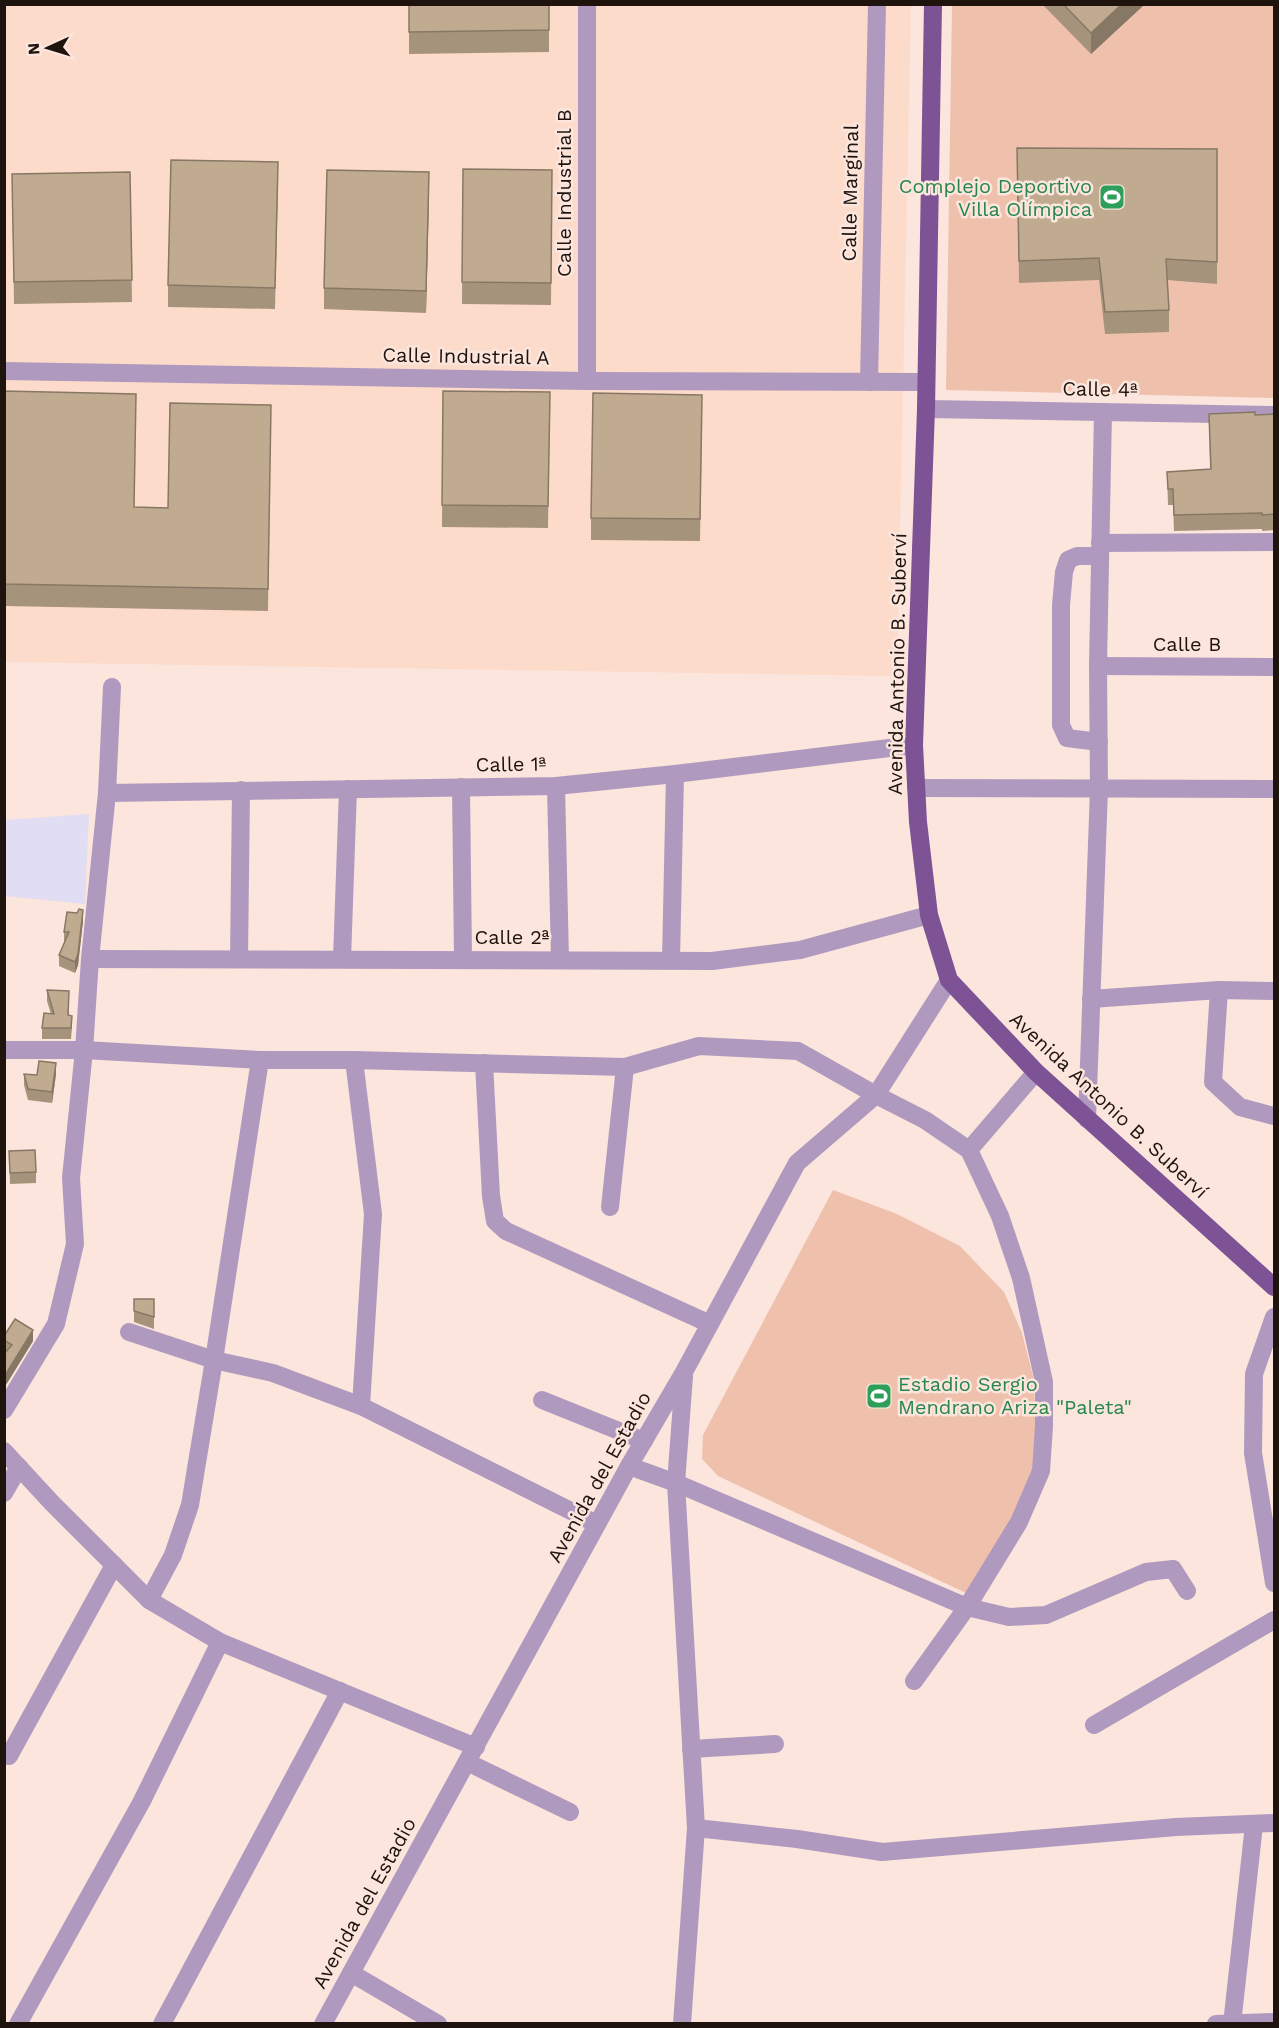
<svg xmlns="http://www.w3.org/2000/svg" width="1279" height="2028" viewBox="0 0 1279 2028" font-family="'Work Sans',sans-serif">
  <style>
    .built { fill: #fddbcb }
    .education { fill: #e1ddf3 }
    .green { fill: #efc1ad }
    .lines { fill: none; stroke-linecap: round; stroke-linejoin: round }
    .minor { stroke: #b099be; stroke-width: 18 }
    .major { stroke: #7e5395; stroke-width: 18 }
    .wall { fill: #a6937c }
    .shaded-wall { fill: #877865 }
    .building { fill: #c1ab90; stroke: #877865; stroke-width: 1.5 }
    .labels { text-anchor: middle; stroke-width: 5; stroke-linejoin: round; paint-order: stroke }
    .leisure-label { font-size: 20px; fill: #27864d; stroke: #fbe5dc; text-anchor: end }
    .street-label { font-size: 20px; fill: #1f130d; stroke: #fbe5dc }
  </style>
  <rect width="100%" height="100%" fill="#fbe5dc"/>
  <!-- built -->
  <path class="built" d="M5,5H911L897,676L5,662Z"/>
  <!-- education -->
  <path class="education" d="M89,814L85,904L5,896V820Z"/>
  <!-- green -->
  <g class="green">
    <path d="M952,5H1274V398L946,390Z"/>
    <path d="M833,1190L897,1214L960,1246L1004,1292L1022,1333L1033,1376L1036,1416L1034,1467L1007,1527L966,1593L718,1476L702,1459L703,1435Z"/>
  </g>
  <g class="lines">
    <!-- minor -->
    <g class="minor">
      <path d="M4,371L587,381L926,382"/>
      <path d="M587,381V4"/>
      <path d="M869,382L877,4"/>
      <path d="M926,409L1274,415"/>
      <path d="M1100,543L1274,542"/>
      <path d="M1098,666L1274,667"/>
      <path d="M1099,742L1067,738L1061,725V605L1064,572L1068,560L1077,556H1099"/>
      <path d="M556,786L560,960"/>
      <path d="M461,787L463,959"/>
      <path d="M916,788L1274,789"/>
      <path d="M107,793L556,786L675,774L914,745"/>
      <path d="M90,959L712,961L800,950L929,915"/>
      <path d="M239,959L241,790"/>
      <path d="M342,959L348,789"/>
      <path d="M671,960L675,774"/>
      <path d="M1219,990L1213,1082L1240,1107L1274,1116"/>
      <path d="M1091,999L1219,990L1274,991"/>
      <path d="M4,1050H84L260,1060H354L625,1067L699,1046L798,1051L876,1095L925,1120L969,1150L1000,1216L1021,1278L1044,1382V1426L1041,1471L1019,1522L967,1607L914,1681"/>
      <path d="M354,1060L373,1214L361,1406"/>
      <path d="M484,1063L491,1196L495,1221L506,1231L710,1324"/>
      <path d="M1087,1119L1099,789L1098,666L1103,412"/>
      <path d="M969,1150L1036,1072"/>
      <path d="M610,1207L625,1067"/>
      <path d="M1274,1317L1254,1374L1253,1453L1274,1583"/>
      <path d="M129,1332L214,1360L273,1373L361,1406L597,1524"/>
      <path d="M542,1400L644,1441"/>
      <path d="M4,1410L56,1324L75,1244L71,1178L84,1050L90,959L107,793L112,687"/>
      <path d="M4,1451L52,1503L149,1600L220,1642L476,1747"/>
      <path d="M629,1466L676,1483L967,1607L1009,1617L1046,1615L1146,1572L1173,1569L1187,1591"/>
      <path d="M4,1493L19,1467"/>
      <path d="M149,1600L173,1555L190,1505L214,1360L260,1060"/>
      <path d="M1094,1725L1274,1620"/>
      <path d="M691,1749L775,1744"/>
      <path d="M9,1756L114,1565"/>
      <path d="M467,1762L570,1812"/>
      <path d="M696,1828L797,1839L882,1852L1176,1827L1274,1823"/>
      <path d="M351,1973L438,2024"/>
      <path d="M18,2024L142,1801L220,1642"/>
      <path d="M162,2024L340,1691"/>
      <path d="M323,2024L629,1466L684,1372L797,1163L876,1095L949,980"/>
      <path d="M682,2024L696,1828L676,1483L684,1376"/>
      <path d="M1216,2024L1274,2022"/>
      <path d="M1232,2024L1254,1825"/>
    </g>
    <!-- major -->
    <path class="major" d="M933,4L926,409L914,745L918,822L929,915L949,980L1036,1072L1274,1287"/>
  </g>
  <!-- wall -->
  <g class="wall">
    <path d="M409,4H549V52L409,54Z"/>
    <path d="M1042,4H1145L1091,54Z"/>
    <path d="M1017,148L1217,149V284L1167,280L1169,310V332L1105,334L1099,280L1019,283Z"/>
    <path d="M463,169L552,170L551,305L462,304Z"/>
    <path d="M130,172L132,302L14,304L12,174Z"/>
    <path d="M278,184L275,309L168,307V285Z"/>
    <path d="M429,194L426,313L324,309V288Z"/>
    <path d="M4,391L135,507L168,508L271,405L268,611L4,606Z"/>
    <path d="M443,391L550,392L548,528L442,527Z"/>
    <path d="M1209,414H1275V530L1262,531V529L1174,531L1173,505H1168L1167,472L1210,469Z"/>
    <path d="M702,417L700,541L591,540V518Z"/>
    <path d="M83,921L78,965L75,973L59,966V955L64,943V932Z"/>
    <path d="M47,990L69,1002V1015L72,1027L71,1039H42V1028L51,1014L47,1001Z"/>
    <path d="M24,1074L37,1075L56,1074L52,1103L28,1100L24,1085Z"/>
    <path d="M9,1151L36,1172V1183L10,1184Z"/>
    <path d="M134,1299H154V1329L134,1322Z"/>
    <path d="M4,1336L33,1341L4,1388V1354L6,1352L4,1351Z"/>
  </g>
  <!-- shaded-wall -->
  <g class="shaded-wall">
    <path d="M1122,4H1145L1091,54V33Z"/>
    <path d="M429,172V194L426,313V291Z"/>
    <path d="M83,910V921L78,965L75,973V962Z"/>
    <path d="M56,1063V1074L52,1103V1092Z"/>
    <path d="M33,1330V1341L4,1388V1377Z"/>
  </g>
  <!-- building -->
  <g class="building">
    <path d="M409,4H549V30L409,32Z"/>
    <path d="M1063,4H1122L1091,33Z"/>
    <path d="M1017,148L1217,149V262L1166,259L1169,310L1105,312L1099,258L1019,261Z"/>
    <path d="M171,160L278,162L275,288L168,285Z"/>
    <path d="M463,169L552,170L551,283L462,282Z"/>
    <path d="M327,170L429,172L426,291L324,288Z"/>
    <path d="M130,172L132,280L14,282L12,174Z"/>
    <path d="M4,391L136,394L134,507L168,508L170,403L271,405L268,589L4,584Z"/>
    <path d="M443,391L550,392L548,506L442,505Z"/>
    <path d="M593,393L702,395L700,519L591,518Z"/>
    <path d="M1255,412V415L1275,414V514L1262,515V513L1174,515L1173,489H1168L1167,472L1211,469L1209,414Z"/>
    <path d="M79,909L83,910L78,954L75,962L59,955L69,932H64L67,912L77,913Z"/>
    <path d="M47,990L69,991L68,1015L72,1016L71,1028H42L44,1013L54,1014Z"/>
    <path d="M39,1061L56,1063L52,1092L28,1089L24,1074L37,1075Z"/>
    <path d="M35,1150L36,1172L10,1173L9,1151Z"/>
    <path d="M134,1299H154V1317L134,1311Z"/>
    <path d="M15,1319L33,1330L4,1377V1354L12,1345L4,1340V1336Z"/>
  </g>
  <!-- icons -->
  <defs>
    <g id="stadium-square" transform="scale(1.35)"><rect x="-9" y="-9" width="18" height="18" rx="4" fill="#2e9e5b" stroke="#fbe5dc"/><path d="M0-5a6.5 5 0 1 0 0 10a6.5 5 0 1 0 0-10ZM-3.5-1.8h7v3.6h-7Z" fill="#fff"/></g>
  </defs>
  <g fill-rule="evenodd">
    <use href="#stadium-square" x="1112" y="197"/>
    <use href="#stadium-square" x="879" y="1396"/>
  </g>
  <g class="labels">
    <!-- leisure labels -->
    <g class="leisure-label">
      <text x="1092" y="193">Complejo Deportivo<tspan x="1092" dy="23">Villa Olímpica</tspan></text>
      <text x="898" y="1391" text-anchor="start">Estadio Sergio<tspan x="898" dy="23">Mendrano Ariza "Paleta"</tspan></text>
    </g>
    <!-- street labels -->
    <g class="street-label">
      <text transform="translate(564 193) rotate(-90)" y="7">Calle Industrial B</text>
      <text transform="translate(850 193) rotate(-89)" y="7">Calle Marginal</text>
      <text transform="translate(466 356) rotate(1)" y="7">Calle Industrial A</text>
      <text transform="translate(1100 389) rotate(1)" y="7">Calle 4ª</text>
      <text x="1187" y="651">Calle B</text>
      <text transform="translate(897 664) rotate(-89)" y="7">Avenida Antonio B. Suberví</text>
      <text transform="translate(511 764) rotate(-1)" y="7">Calle 1ª</text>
      <text x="512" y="944">Calle 2ª</text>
      <text transform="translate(1109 1105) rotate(43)" y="7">Avenida Antonio B. Suberví</text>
      <text transform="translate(599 1477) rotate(-61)" y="7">Avenida del Estadio</text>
      <text transform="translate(364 1903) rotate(-61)" y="7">Avenida del Estadio</text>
    </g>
  </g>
  <!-- border -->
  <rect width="1279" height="2028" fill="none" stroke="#1f130d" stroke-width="12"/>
  <!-- north arrow -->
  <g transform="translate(48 48) rotate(266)" stroke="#fbe5dc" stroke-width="4.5" paint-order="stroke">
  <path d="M0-4.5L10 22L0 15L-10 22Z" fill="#1f130d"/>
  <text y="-9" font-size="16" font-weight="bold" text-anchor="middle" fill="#1f130d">N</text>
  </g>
</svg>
